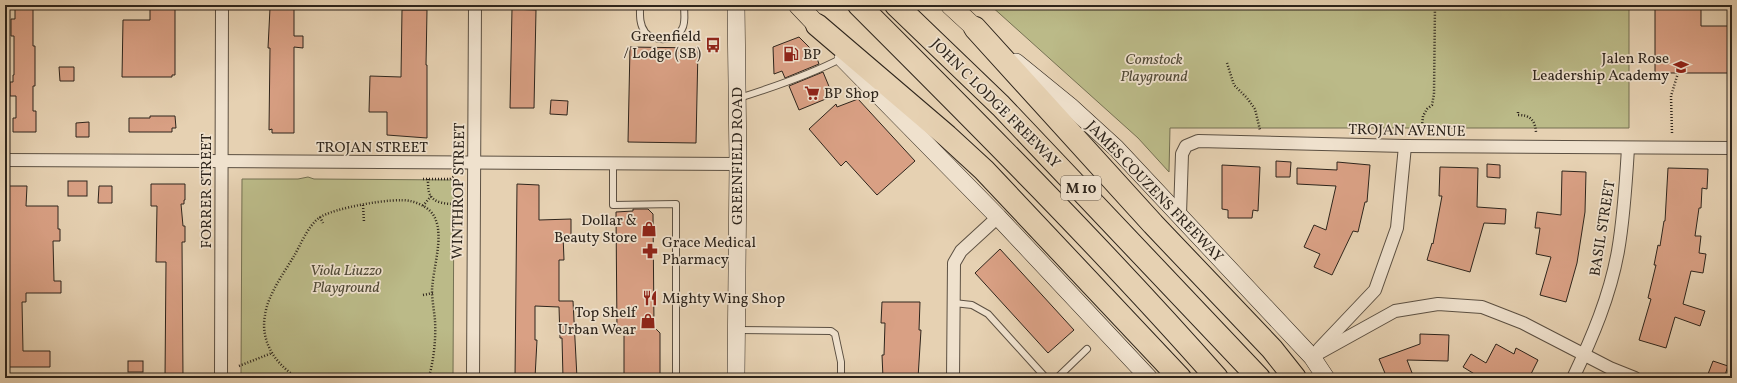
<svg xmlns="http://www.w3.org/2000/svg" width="1737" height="383" viewBox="0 0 1737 383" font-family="Vollkorn,serif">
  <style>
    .green { fill: #bbba88; stroke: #747052 }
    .building { fill: #d9a084; stroke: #2e251c }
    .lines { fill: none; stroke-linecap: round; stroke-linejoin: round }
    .lane-casing { stroke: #5c5042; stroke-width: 8 }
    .street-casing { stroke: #5c5042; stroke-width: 14 }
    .secondary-casing { stroke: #2e251c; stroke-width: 18 }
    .primary-casing { stroke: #2e251c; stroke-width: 20 }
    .highway-casing { stroke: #2e251c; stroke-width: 24 }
    .path { stroke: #2e251c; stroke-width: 2.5; stroke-dasharray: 1 2; stroke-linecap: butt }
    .lane { stroke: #efe1cd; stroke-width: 6 }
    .street { stroke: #efe1cd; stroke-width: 12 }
    .secondary { stroke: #efe1cd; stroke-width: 17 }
    .primary { stroke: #e6d1b2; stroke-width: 19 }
    .highway { stroke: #e6d1b2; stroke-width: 22 }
    .labels { text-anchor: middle; stroke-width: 3.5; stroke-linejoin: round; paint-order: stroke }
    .shield { fill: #efe1cd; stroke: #685d51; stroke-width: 1 }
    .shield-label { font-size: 14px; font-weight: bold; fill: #2e251c }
    .poi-label { font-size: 15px; fill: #2e251c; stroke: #efe1cd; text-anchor: end }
    .park-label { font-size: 15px; font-style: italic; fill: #514a37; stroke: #efe1cd }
    .street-label { font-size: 15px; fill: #2e251c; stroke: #efe1cd }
  </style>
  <rect width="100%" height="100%" fill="#e6d1b2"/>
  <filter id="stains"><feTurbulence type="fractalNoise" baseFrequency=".005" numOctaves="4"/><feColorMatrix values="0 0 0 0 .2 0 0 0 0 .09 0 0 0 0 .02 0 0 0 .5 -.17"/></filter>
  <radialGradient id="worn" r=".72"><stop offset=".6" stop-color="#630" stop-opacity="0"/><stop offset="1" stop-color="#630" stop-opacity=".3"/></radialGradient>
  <!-- green -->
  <g class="green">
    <path d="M990,5H1629V128H1170L1169,172L1138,138Z"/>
    <path d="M308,177L314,179L454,180L453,378H241L242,179H298Z"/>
  </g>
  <!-- building -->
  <g class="building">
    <path d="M15,5H33V46H35V86H33V111H36V132H13V118H16V96H10V82H13V75H14V36H11V19H15Z"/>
    <path d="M1655,5H1701V26H1732V73H1655Z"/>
    <path d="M270,8L294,9V36H303V48L294,47V133H272V129L269,130L270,48H268Z"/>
    <path d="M150,9H175V75H172V77H122L123,20H150Z"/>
    <path d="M512,9L536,10L534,108H510Z"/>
    <path d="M402,10H427L426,65H427V138L387,135V112H369L370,76L401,77Z"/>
    <path d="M799,37L815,53L819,64L785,78L782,71L774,74L773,47Z"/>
    <path d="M630,47L698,48L696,143L628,142Z"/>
    <path d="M59,67H74V81H60Z"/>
    <path d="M823,72L833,96L799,110L789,86Z"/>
    <path d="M858,99L915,161L877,195L846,161L841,166L809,129L836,104L837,107Z"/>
    <path d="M551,100L568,101L567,115L550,114Z"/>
    <path d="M150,116H175L176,128H172V132H129V118H150Z"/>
    <path d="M89,122V137H76V123Z"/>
    <path d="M1276,161L1291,162L1290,177H1276Z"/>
    <path d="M1337,162L1370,165L1367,202H1365L1358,232L1353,231L1332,275L1314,267L1320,254L1304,247L1314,225L1326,230L1336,186L1297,184V168L1337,170Z"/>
    <path d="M1487,164L1500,165V178L1487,177Z"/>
    <path d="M1222,165L1260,167L1258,211L1253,210L1252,218H1228V210L1222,209Z"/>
    <path d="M1440,167L1478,168L1477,207L1506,209L1505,224L1484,223L1470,272L1427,260L1432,243L1433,244L1442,196H1439Z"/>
    <path d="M1668,168L1708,169L1707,189L1702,188L1701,208H1699L1695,236H1701L1699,253L1706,254L1703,273L1691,271L1683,304L1705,311L1700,326L1675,317L1666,348L1639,340L1651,299L1648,298L1656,265H1654L1658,245L1660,246L1664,221H1665Z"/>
    <path d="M1562,171L1586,172L1585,212L1577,263L1566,302L1540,295L1551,257L1536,254L1540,228H1535L1537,212L1561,215Z"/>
    <rect x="68" y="181" width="19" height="15"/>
    <path d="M151,184H185V200H184V204H181L183,226H185V242H182L183,378H165L166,262H156L157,206H151Z"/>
    <path d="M517,184L539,185V220L571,219V235H563L564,260H559V301H573L577,378H563L562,338H560L559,307L535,306V340H537L535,378H515Z"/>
    <path d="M7,186H27L26,206H58V229H60V241H53L54,281H61V293H26V302H22L23,351H50V367H6L5,286H8V249H6Z"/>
    <path d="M99,186H112V203H98Z"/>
    <path d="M633,209H648L653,214L654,327L660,333V378H624V332H617L616,212L633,211Z"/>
    <path d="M1000,249L1074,330L1048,353L975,273Z"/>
    <path d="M882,302H920L919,330H921L918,378H883L882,355H884L885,323H881Z"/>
    <path d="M1420,334L1449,335L1448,361L1407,360L1414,378H1387L1379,359L1420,344Z"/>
    <path d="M1496,344L1514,354L1516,348L1538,360L1529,378H1481L1463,367L1471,354L1486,363Z"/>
    <rect x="128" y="361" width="15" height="11"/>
    <path d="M1713,361L1728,366L1724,378H1718L1708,374Z"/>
  </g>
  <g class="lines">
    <!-- lane casing -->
    <g class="lane-casing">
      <g id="lane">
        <path d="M640,5C640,14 639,24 645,32C653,42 676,42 682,29C686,23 684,13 684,5"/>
        <path d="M739,98C774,87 810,75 842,58"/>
        <path d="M613,165V205L676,204V378"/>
        <path d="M954,303L972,305L988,314L1046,378"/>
        <path d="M738,330L831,331L835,334L841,362V378"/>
        <path d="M1057,378L1087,349"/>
      </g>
    </g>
    <!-- street casing -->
    <g class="street-casing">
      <g id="street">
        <path d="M5,160L738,164"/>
        <path d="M1180,214L1182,154L1186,146L1198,141L1405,146L1732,148"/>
        <path d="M1319,349L1375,290L1397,228L1405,146"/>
        <path d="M1312,357L1395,311L1438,304L1482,307L1523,323L1610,368L1635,378"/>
        <path d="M221,378L222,5"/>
        <path d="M473,378L475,5"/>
        <path d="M953,378L954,263L961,251L998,217"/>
        <path d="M1573,378C1592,338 1610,296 1618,251C1624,217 1626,182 1628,148"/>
      </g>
    </g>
    <!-- secondary casing -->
    <g class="secondary-casing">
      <g id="secondary">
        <path d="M843,59L998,217L1149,378"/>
        <path d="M1016,62L1070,106L1116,148L1312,357L1326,378"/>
        <path d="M736,378L738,164L736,5"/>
      </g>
    </g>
    <!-- primary casing -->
    <g class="primary-casing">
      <g id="primary">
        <path d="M798,5L817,25"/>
        <path d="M950,5L975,28"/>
      </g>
    </g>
    <!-- highway casing -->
    <g class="highway-casing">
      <g id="highway">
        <path d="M859,5C981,127 1103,249 1217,378"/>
        <path d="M896,5L1001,106L1259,378"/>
        <path d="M817,25L947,136L984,170L1180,378"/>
        <path d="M975,28L1153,224L1272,349L1295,378"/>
      </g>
    </g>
    <!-- path -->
    <g class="path">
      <path d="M1227,63L1234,85L1247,98L1255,109L1260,130"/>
      <path d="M1518,112V115C1530,115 1535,120 1536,132"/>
      <path d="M1422,126L1423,116L1427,109L1432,105L1434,94L1435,5"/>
      <path d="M1672,133L1671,96L1678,73"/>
      <path d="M423,179H450L455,176"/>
      <path d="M428,179C428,183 428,189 429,192C432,204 448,204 457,204"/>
      <path d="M363,205L364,222"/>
      <path d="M423,206L431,196"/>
      <path d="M320,217L323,223"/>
      <path d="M423,295L433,293"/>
      <path d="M239,366L272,353"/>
      <path d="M298,378C276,365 260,342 265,315C268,294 284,273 294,256C301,244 308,226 319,218C332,208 395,197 410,201C420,203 431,209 435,218C444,237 433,268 432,290C432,300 434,310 435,320C436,339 434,358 429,377L427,378"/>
    </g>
    <!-- lane -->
    <use href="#lane" class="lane"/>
    <!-- street -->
    <use href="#street" class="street"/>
    <!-- secondary -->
    <use href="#secondary" class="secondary"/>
    <!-- primary -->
    <use href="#primary" class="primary"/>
    <!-- highway -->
    <use href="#highway" class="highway"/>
  </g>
  <!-- icons -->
  <defs>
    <g id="bus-bare" transform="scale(1.2)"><path d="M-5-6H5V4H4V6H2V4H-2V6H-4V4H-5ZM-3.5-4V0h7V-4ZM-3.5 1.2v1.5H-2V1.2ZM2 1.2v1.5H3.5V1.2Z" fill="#8f2418" stroke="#efe1cd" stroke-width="2.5" paint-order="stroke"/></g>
    <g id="fuel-bare" transform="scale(1.2)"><path d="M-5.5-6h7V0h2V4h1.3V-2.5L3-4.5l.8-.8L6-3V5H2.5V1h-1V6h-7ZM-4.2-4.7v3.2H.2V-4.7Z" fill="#8f2418" stroke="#efe1cd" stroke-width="2.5" paint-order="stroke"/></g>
    <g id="school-bare" transform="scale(1.2)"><path d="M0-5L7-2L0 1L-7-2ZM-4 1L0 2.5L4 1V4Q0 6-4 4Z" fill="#8f2418" stroke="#efe1cd" stroke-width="2.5" paint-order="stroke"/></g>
    <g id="supermarket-bare" transform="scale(1.2)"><path d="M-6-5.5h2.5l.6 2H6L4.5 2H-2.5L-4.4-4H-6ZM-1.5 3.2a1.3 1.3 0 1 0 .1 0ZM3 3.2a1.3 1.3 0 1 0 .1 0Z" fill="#8f2418" stroke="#efe1cd" stroke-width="2.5" paint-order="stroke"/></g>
    <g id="shop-bare" transform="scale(1.2)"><path d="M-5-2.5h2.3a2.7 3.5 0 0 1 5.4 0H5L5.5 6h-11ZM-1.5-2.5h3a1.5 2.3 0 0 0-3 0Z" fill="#8f2418" stroke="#efe1cd" stroke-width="2.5" paint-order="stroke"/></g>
    <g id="pharmacy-bare" transform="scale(1.2)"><path d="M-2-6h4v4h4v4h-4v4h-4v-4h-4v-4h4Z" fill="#8f2418" stroke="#efe1cd" stroke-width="2.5" paint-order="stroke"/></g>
    <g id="restaurant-bare" transform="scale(1.2)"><path d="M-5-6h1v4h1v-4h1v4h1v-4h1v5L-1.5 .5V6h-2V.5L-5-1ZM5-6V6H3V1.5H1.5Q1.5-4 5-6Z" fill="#8f2418" stroke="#efe1cd" stroke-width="2.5" paint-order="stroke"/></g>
  </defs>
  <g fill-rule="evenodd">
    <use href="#bus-bare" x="713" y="45"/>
    <use href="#fuel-bare" x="791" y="54"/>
    <use href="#school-bare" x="1681" y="67"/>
    <use href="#supermarket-bare" x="812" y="93"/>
    <use href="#shop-bare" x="649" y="229"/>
    <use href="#pharmacy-bare" x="650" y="251"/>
    <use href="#restaurant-bare" x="650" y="298"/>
    <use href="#shop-bare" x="648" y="321"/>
  </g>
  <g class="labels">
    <!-- shield labels -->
    <rect class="shield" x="1061" y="176" width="40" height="24" rx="3"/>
    <g class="shield-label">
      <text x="1081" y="193">M 10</text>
    </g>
    <!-- poi labels -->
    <g class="poi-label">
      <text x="701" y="41">Greenfield<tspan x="701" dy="17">/ Lodge (SB)</tspan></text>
      <text x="803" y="59" text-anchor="start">BP</text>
      <text x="1669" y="63">Jalen Rose<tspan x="1669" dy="17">Leadership Academy</tspan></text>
      <text x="824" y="98" text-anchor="start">BP Shop</text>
      <text x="637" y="225">Dollar &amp;<tspan x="637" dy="17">Beauty Store</tspan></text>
      <text x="662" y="247" text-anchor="start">Grace Medical<tspan x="662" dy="17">Pharmacy</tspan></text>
      <text x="662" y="303" text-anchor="start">Mighty Wing Shop</text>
      <text x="636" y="317">Top Shelf<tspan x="636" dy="17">Urban Wear</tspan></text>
    </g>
    <!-- park labels -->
    <g class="park-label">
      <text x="1154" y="64">Comstock<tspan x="1154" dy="17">Playground</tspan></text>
      <text x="346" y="275">Viola Liuzzo<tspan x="346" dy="17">Playground</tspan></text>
    </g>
    <!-- street labels -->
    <g class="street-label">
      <text transform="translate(996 103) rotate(45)" y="5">JOHN C LODGE FREEWAY</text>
      <text transform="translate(1407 130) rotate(1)" y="5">TROJAN AVENUE</text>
      <text x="372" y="152">TROJAN STREET</text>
      <text transform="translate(737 156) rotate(-90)" y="5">GREENFIELD ROAD</text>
      <text transform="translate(206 191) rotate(-90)" y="5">FORRER STREET</text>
      <text transform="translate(458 191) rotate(-89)" y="5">WINTHROP STREET</text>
      <text transform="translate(1155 191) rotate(46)" y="5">JAMES COUZENS FREEWAY</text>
      <text transform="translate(1602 228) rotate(-81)" y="5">BASIL STREET</text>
    </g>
  </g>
  <!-- margin -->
  <rect width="1737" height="383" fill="none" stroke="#e6d1b2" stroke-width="20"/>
  <rect x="6" y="6" width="1725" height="371" fill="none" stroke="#2e251c" stroke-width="2"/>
  <rect x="10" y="10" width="1717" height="363" fill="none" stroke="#2e251c"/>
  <rect width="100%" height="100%" filter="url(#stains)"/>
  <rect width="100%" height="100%" fill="url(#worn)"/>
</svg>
